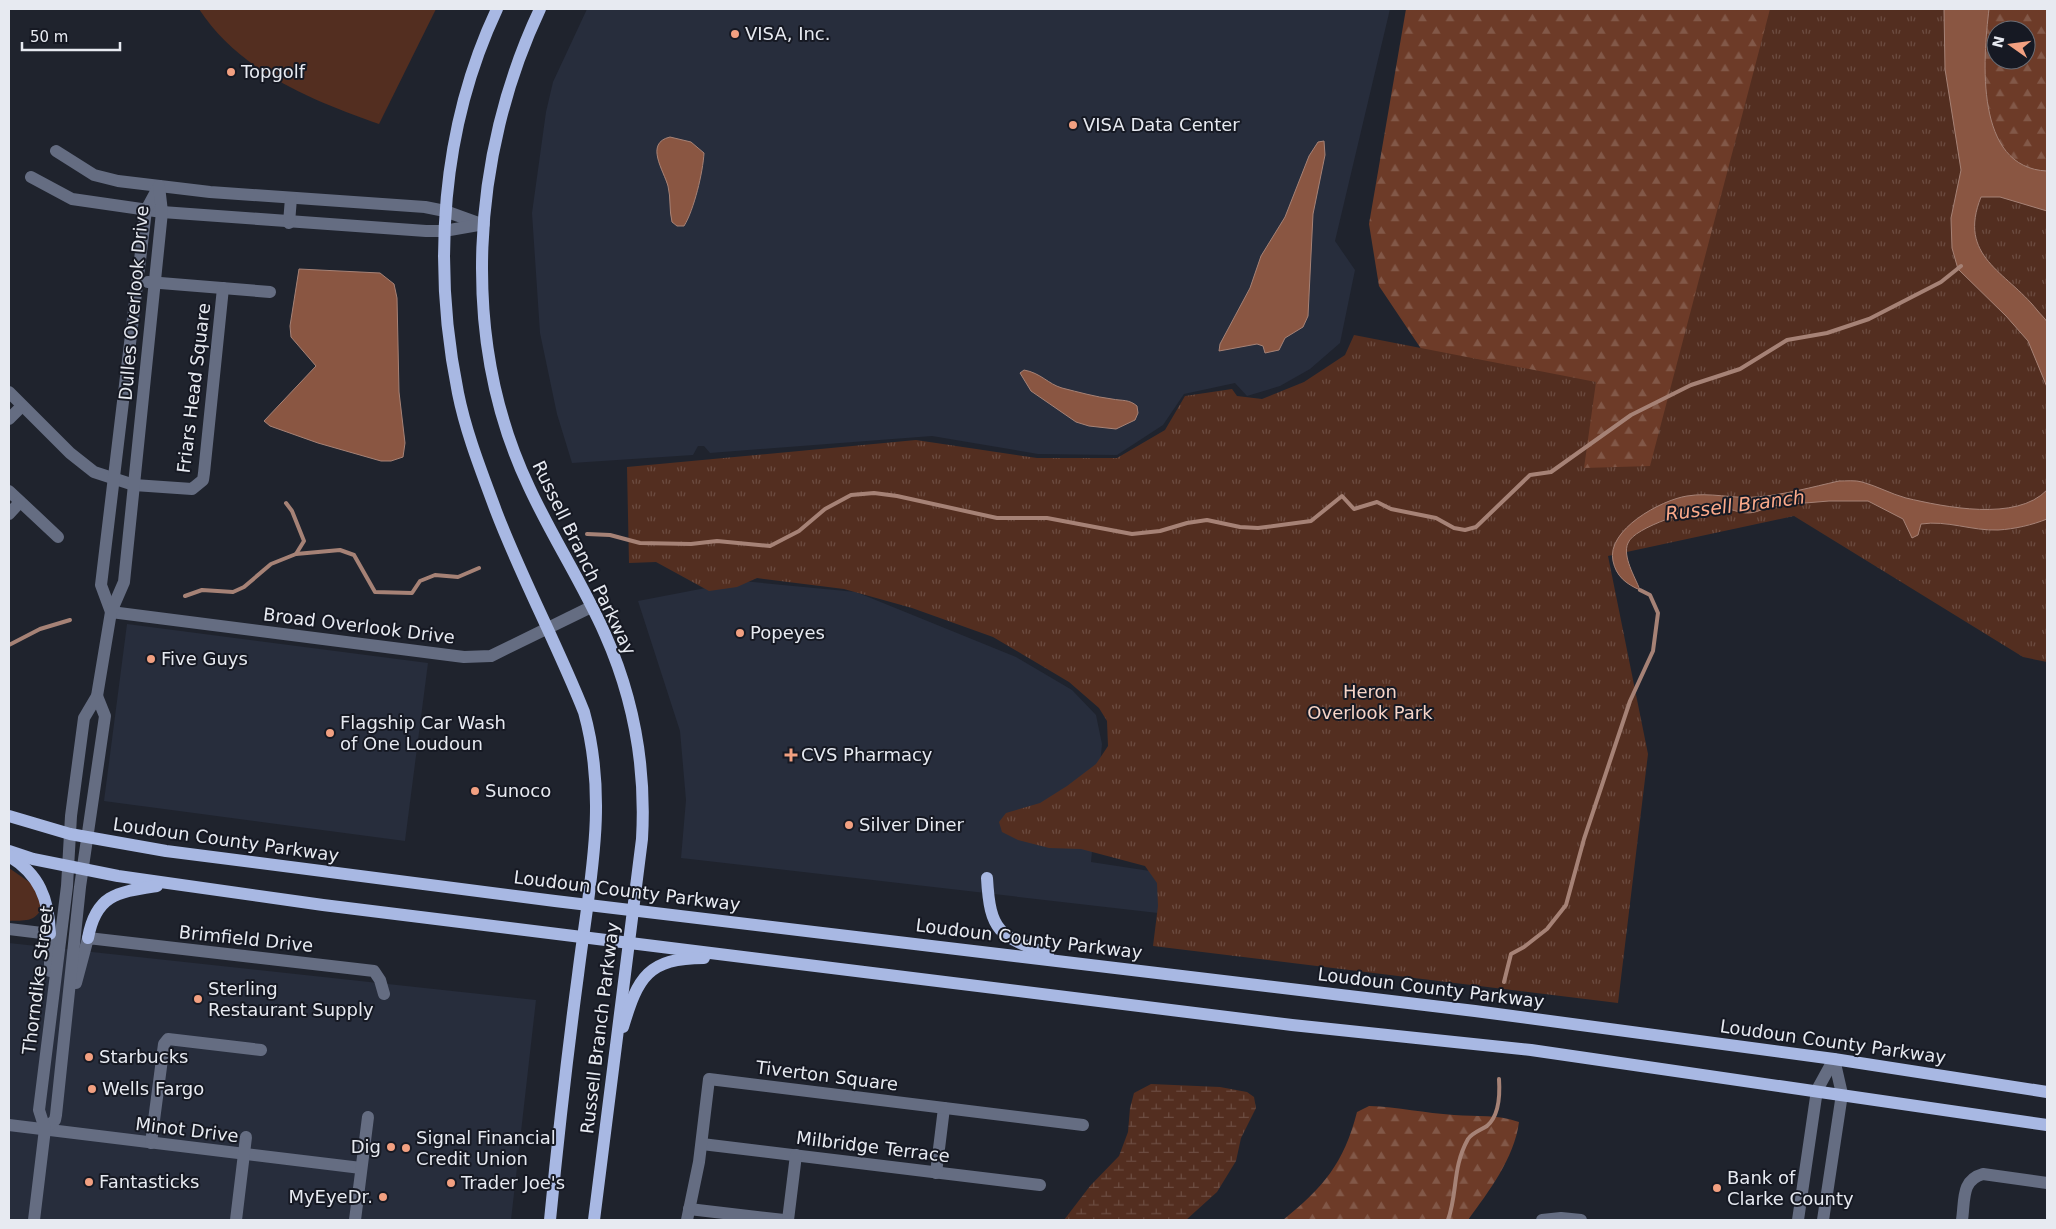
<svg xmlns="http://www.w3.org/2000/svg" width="2056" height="1229" viewBox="0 0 2056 1229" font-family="'DejaVu Sans',sans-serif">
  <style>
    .built { fill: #272d3c }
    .green { fill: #532e20 }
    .forest { fill: url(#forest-firs); fill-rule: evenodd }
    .wetland { fill: url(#wetland-marsh) }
    .park { fill: url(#park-tufts) }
    .water { fill: #8a5642; stroke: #a68276 }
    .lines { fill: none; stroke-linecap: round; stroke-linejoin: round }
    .stream { stroke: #a68276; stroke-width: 4 }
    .minor { stroke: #656d82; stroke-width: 12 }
    .major { stroke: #a8b8e3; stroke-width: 12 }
    .poi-dot { fill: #f2a081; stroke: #161923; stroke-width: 2 }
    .labels { text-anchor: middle; stroke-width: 4; stroke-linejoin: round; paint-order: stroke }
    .poi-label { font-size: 18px; fill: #e7eaf1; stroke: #161923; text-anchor: start }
    .street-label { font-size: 18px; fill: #e7eaf1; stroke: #161923 }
    .park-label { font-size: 18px; fill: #f7d5c8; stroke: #161923 }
    .water-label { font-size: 19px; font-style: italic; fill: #fba98a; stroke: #161923 }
  </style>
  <defs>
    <pattern id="forest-firs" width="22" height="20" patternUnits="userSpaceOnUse" patternTransform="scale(1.25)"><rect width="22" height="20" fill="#6d3b28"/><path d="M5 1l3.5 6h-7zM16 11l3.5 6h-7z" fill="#825848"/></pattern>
    <pattern id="wetland-marsh" width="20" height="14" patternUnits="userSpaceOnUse" patternTransform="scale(1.25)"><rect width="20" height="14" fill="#532e20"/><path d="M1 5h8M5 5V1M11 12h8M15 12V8" fill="none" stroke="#6c4c41"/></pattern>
    <pattern id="park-tufts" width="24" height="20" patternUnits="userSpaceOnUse" patternTransform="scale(1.25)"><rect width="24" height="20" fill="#532e20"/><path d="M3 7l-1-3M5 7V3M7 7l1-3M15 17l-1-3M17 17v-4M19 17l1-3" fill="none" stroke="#6c4c41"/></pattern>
  </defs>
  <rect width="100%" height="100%" fill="#1f232d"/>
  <!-- built -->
  <g class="built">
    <path d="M587,9H1390L1335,241L1355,270L1340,343L1310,369L1280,386L1247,396L1235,383L1184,394L1163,425L1117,455L1038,454L932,436L710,453L704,446H698L693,455L572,463L557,414L540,333L532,213L546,112L553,82Z"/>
    <path d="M742,581L856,592L1016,657L1072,690L1096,715L1102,744L1091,862L1163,873L1158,913L681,858L686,800L680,731L638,601Z"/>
    <path d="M127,624L428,663L405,841L104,801Z"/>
    <path d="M9,943L536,1000L511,1220H9Z"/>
  </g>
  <!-- green -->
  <g class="green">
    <path d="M199,9H436L379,124C312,100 240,72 199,9Z"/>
    <path d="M9,868L32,884L42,907C35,923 24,920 9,921Z"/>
  </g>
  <!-- forest -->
  <g class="forest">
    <path d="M1406,9H2047V388L1521,498L1379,286L1369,224ZM1996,30H2026V60H1996Z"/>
    <path d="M1369,1106C1398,1107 1425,1113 1454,1115C1478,1117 1496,1114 1519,1122C1514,1159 1489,1191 1468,1220H1283C1323,1188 1344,1163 1357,1112Z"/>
  </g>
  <!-- wetland -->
  <path class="wetland" d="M1151,1084L1220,1087L1247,1092L1254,1097L1256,1108L1241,1138L1236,1161L1217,1192L1186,1220H1064L1090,1186L1119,1156L1128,1132L1130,1108L1134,1093Z"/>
  <!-- park -->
  <path class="park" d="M1770,9H1957L1960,136L2047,195V662L2023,657L1794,516L1608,556L1648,754L1618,1003L1153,946L1158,906L1157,883L1145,866L1081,849L1049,848L1018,840L1002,832L999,822L1006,813L1040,803L1067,786L1096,764L1108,746L1107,721L1099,708L1069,682L993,637L912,608L844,589L757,578L737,587L709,591L656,562L629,563L627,467L916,440L1037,458H1117L1165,430L1185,396L1232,389L1237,396L1262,399L1304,382L1345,355L1354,335L1596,382L1584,468L1650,466Z"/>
  <!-- water -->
  <g class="water">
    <path d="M1944,9H1989C1983,59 1974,168 2047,171V211L2000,197H1981C1957,257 2006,271 2037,310C2040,314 2045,318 2047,322C2050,330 2047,375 2047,387L2028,341L2006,316L1958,269L1952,248L1951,218L1961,170L1945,69Z"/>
    <path d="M670,137L691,142L704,153C703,172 694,210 684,226H677L672,222C669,210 671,198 668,186C664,171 644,143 670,137Z"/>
    <path d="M1324,141L1325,155L1313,214L1308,316L1303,327L1285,338L1279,350L1265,353L1263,346L1257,344L1219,351L1220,344L1250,288L1261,256L1285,217L1309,156L1318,142Z"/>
    <path d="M299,269L380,273L394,284L397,298L399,392L405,443L403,457L391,461H381L318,443L270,426L264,421L316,366L291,337L290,326Z"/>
    <path d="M1024,370C1041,373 1048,384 1062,388C1078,392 1096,397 1112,399C1122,401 1129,399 1137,406L1138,413L1135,420L1116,429L1089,426L1076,422L1031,391L1020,373Z"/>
    <path d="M1839,481C1846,481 1856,480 1862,482C1877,486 1891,494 1906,498C1945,507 2016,522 2047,490V519C2032,525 2015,529 1998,530C1972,531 1947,520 1921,524L1918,535L1912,538L1903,519L1868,501H1829L1769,506C1743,521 1737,507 1714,507C1696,508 1634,527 1628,543C1622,556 1635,577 1640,590C1626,584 1616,576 1613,561C1606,530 1661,500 1687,496C1710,492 1733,499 1756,497C1784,495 1812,487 1839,481Z"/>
  </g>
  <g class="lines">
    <!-- stream -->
    <g class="stream">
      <path d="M286,503L292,511L304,541L296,554"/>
      <path d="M587,534L610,535L640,543L691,544L717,541L770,546L799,531L825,509L851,495L874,493L897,496L997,518H1047L1132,534L1160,531L1187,523L1207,520L1240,527L1258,528L1311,521L1342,496L1354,509L1377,502L1391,509L1436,518L1454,528L1465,530L1476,527L1530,475L1551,472L1631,415L1691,385L1740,369L1787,340L1827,333L1869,319L1941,282L1961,266"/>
      <path d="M185,596L202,590L233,592L244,587L271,564L296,554L340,550L354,555L375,592L412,593L420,581L435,575L458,577L479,568"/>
      <path d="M9,645L40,629L70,620"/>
      <path d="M1504,982L1511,954L1524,947L1547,929L1566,905L1584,839L1630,701L1653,651L1658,613L1650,595L1640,590"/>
      <path d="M1448,1220C1458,1191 1452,1168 1468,1139C1472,1133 1481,1130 1487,1126C1500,1115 1500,1094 1499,1079"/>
    </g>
    <!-- minor -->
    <g class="minor">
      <path d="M56,151L94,175L118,181L210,192L425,207L445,211L481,224"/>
      <path d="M31,177L72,199L162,212L426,231H444L484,224"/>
      <path d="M289,223L291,198"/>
      <path d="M148,282L270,292"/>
      <path d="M9,392L70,453L94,472L134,485L192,489L203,480L204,473L223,288"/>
      <path d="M9,419L22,406"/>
      <path d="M9,491L58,537"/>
      <path d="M9,514L20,502"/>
      <path d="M111,612L464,657L491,656L591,607"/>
      <path d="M111,612L101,585L146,210L159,186"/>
      <path d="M9,929L50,934V971"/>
      <path d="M76,983L88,938L374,971L380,980L384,994"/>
      <path d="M9,1125L361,1168"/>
      <path d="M45,1129L55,1120L56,1115L80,887L105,716L97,696"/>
      <path d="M151,1143L164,1044L168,1039L261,1050"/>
      <path d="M702,1144L1040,1185"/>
      <path d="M936,1173L944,1108"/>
      <path d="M689,1209L784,1220"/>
      <path d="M34,1220L45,1129L39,1110L67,886L71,816L84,718L97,696L111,612L124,582L162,212L159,186"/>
      <path d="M236,1220L246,1137"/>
      <path d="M355,1220L368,1117"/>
      <path d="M687,1220L699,1162L709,1079L1083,1125"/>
      <path d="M788,1220L796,1155"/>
      <path d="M1542,1220L1561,1218L1581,1220"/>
      <path d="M1798,1220L1817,1090L1834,1059"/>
      <path d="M1823,1220L1842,1094L1834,1059"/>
      <path d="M1962,1220C1965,1200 1961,1180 1983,1174L2047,1183"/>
    </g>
    <!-- major -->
    <g class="major">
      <path d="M497,9C441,128 432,265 458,393C466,433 482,473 496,511C522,579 557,644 584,712C609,802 589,885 578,975C567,1057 558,1138 550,1220"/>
      <path d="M540,9C471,155 459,339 529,487C552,537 583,584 605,634C634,699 646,769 642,839L594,1220"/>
      <path d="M9,816L70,834L166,851L555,901L1475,1011L1834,1059L2047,1092"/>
      <path d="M9,851L33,859L118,876L323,905L1292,1025L1531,1050L2047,1125"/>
      <path d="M9,856C39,874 49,899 50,934"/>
      <path d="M987,878C990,932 999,936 1048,954"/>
      <path d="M88,938C96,894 118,892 157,886"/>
      <path d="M623,1027C638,977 648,958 704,958"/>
    </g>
  </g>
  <!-- markers -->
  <g class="poi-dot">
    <circle cx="735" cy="34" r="5"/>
    <circle cx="231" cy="72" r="5"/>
    <circle cx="1073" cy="125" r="5"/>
    <circle cx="740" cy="633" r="5"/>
    <circle cx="151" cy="659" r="5"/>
    <circle cx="330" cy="733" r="5"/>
    <path d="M788.5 747.5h5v5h5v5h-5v5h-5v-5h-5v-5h5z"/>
    <circle cx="475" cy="791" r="5"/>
    <circle cx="849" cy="825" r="5"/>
    <circle cx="198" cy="999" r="5"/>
    <circle cx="89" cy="1057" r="5"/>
    <circle cx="92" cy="1089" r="5"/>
    <circle cx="391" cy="1147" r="5"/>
    <circle cx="406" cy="1148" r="5"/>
    <circle cx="89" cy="1182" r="5"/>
    <circle cx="451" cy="1183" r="5"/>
    <circle cx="1717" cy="1188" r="5"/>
    <circle cx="383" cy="1197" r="5"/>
  </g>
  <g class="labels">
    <!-- poi labels -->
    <g class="poi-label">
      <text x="745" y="40">VISA, Inc.</text>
      <text x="241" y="78">Topgolf</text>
      <text x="1083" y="131">VISA Data Center</text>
      <text x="750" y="639">Popeyes</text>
      <text x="161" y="665">Five Guys</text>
      <text x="340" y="729">Flagship Car Wash<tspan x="340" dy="21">of One Loudoun</tspan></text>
      <text x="801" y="761">CVS Pharmacy</text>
      <text x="485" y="797">Sunoco</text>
      <text x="859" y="831">Silver Diner</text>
      <text x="208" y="995">Sterling<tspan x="208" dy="21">Restaurant Supply</tspan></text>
      <text x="99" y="1063">Starbucks</text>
      <text x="102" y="1095">Wells Fargo</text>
      <text x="416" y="1144">Signal Financial<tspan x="416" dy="21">Credit Union</tspan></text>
      <text x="381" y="1153" text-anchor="end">Dig</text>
      <text x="1727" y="1184">Bank of<tspan x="1727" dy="21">Clarke County</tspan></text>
      <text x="99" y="1188">Fantasticks</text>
      <text x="461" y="1189">Trader Joe's</text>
      <text x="373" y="1203" text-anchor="end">MyEyeDr.</text>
    </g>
    <!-- street labels -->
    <g class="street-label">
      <text transform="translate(134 303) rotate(-85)" y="6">Dulles Overlook Drive</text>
      <text transform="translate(194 388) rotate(-83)" y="6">Friars Head Square</text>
      <text transform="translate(584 558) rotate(64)" y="6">Russell Branch Parkway</text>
      <text transform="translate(359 626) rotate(7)" y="6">Broad Overlook Drive</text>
      <text transform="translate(226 840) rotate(8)" y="6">Loudoun County Parkway</text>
      <text transform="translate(627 891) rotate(7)" y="6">Loudoun County Parkway</text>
      <text transform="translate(246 939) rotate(6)" y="6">Brimfield Drive</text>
      <text transform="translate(1029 939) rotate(7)" y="6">Loudoun County Parkway</text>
      <text transform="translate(38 980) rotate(-83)" y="6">Thorndike Street</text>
      <text transform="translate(1431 988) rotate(7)" y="6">Loudoun County Parkway</text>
      <text transform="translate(600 1028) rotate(-83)" y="6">Russell Branch Parkway</text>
      <text transform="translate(1833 1042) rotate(8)" y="6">Loudoun County Parkway</text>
      <text transform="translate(827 1076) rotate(7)" y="6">Tiverton Square</text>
      <text transform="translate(187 1130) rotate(7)" y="6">Minot Drive</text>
      <text transform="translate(873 1147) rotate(7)" y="6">Milbridge Terrace</text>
    </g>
    <!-- park labels -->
    <g class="park-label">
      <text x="1370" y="698">Heron<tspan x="1370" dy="21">Overlook Park</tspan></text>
    </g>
    <!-- water labels -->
    <g class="water-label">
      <text transform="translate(1735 505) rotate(-7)" y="7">Russell Branch</text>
    </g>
  </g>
  <!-- border -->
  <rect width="2056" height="1229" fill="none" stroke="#e7eaf1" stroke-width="20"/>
  <!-- north arrow -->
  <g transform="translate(2011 45) rotate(284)"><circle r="24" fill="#161923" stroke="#6a6d75"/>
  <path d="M0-4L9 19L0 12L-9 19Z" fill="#f2a081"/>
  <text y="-8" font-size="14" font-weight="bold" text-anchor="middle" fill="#e7eaf1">N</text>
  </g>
  <!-- scale -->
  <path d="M22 42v8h98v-8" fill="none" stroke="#e7eaf1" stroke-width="2.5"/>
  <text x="30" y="42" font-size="15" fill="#e7eaf1" stroke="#161923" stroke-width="4" paint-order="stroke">50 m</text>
</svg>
